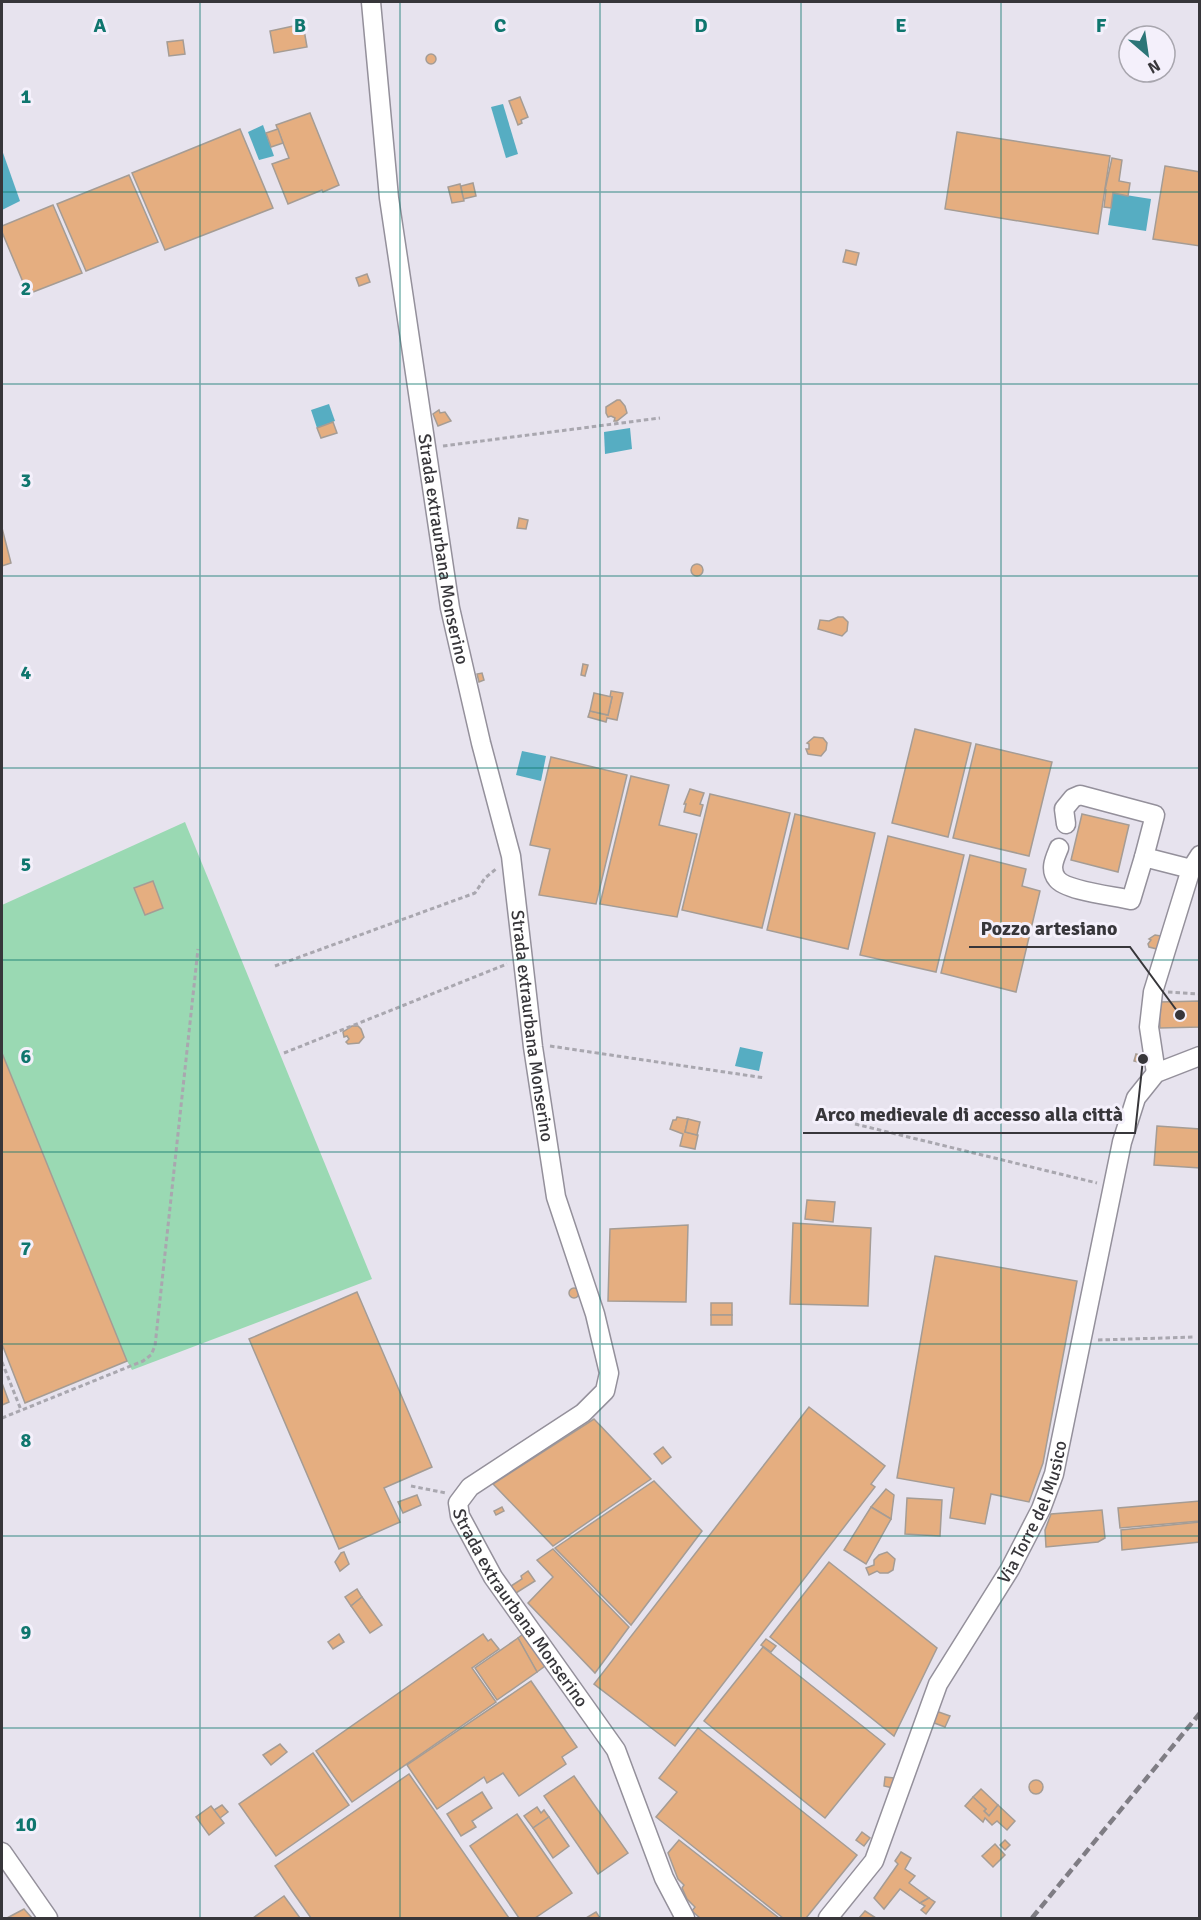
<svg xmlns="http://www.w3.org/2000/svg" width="1201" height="1920" viewBox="0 0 1201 1920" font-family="Signika,sans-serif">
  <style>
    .green { fill: #9ad9b3 }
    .water { fill: #56adc2 }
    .building { fill: #e5ae80; stroke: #a59c94; stroke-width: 1.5 }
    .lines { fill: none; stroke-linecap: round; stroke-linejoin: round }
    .minor-casing { stroke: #94909b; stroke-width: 21 }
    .path { stroke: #a9a7af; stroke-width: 3; stroke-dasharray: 4.5 3; stroke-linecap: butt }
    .minor { stroke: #fff; stroke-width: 18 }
    .rail { stroke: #7f7d84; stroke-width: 4.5; stroke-dasharray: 9 4.5; stroke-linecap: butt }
    .grid { fill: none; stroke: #0f766e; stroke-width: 1.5; stroke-opacity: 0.55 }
    .labels { text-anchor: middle; stroke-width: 6; stroke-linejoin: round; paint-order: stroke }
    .street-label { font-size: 18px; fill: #37363a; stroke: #f4f0fb }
    .grid-label { font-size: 20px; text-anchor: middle; font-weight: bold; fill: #0f766e; stroke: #f4f0fb; stroke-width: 6; stroke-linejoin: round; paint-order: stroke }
    .leader { fill: none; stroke: #37363a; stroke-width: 2 }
    .callout-dot { fill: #37363a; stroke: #f4f0fb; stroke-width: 2 }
    .callout-label { font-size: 20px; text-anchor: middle; font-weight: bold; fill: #37363a; stroke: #f4f0fb; stroke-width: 6; stroke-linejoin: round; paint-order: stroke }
  </style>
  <rect width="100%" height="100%" fill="#e7e3ee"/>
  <!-- green -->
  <path class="green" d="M185,822L372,1279L132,1370L127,1361L2,1053V905Z"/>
  <!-- water -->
  <g class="water">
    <path d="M503,104L518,154L506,158L491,107Z"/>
    <path d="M263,125L274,156L259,160L248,132Z"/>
    <path d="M2,150L20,201L2,210Z"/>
    <path d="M1113,193L1151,199L1146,231L1108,225Z"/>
    <path d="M329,404L335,421L317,428L311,410Z"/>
    <path d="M630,428L632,449L605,454L604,432Z"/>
    <path d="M522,751L546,756L541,781L516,775Z"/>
    <path d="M740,1047L763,1052L759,1071L735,1066Z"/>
  </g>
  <!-- building -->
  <g class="building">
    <path d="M303,24L307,47L274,53L270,31Z"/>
    <path d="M183,40L185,54L169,56L167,42Z"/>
    <circle cx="431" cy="59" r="5"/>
    <path d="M520,97L528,117L521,120L522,123L518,125L509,101Z"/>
    <path d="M310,113L339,185L323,192L322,190L288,204L272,164L289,158L276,125Z"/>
    <path d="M240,129L273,208L165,250L132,173Z"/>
    <path d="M278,129L283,143L271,147L266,133Z"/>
    <path d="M957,132L1110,156L1098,234L945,209Z"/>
    <path d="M1112,158L1122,160L1119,181L1130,183L1128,196L1113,193L1111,208L1104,207L1106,190H1105Z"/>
    <path d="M1165,166L1200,172V246L1153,239Z"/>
    <path d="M129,175L158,242L86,271L57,204Z"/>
    <path d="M473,183L476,196L463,199L461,186Z"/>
    <path d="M460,184L464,201L452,203L448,187Z"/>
    <path d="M53,205L82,273L28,294L2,232V226Z"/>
    <path d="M846,250L859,253L856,265L843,262Z"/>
    <path d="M367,274L370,282L359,286L356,278Z"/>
    <path d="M617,400H620L625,406L627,413L617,421H614L615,418L611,416L608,417L606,413V407Z"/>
    <path d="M439,410L440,413L445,412L451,421L438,426L433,414Z"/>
    <path d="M333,422L337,433L321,438L317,428Z"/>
    <path d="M519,518L528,520L526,529L517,528Z"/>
    <path d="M2,528L11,563L2,566Z"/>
    <circle cx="697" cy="570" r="6"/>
    <path d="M838,617H843L848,622L847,631L842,636L818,629L820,620L829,621Z"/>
    <path d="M583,664L588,665L585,676L581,675Z"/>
    <path d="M482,673L484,680L479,682L477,674Z"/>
    <path d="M611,691L623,693L617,720L607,718L606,722L588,717L590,711L608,715L612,697H610Z"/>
    <path d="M594,693L612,697L608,715L590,711Z"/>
    <path d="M915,729L971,743L948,837L892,823Z"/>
    <path d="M814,737L823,738L827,743L826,750L821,756L808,754L806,749H809V744L807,743Z"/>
    <path d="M976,744L1052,762L1029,856L953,838Z"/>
    <path d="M551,757L627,775L596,904L539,895L550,849L530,845Z"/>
    <path d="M631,776L669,785L659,825L697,834L677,917L600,904Z"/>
    <path d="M690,789L704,793L700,804L703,805L700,816L684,812L686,804H684Z"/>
    <path d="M710,794L790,813L762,928L682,910Z"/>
    <path d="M795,814L875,833L848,949L767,930Z"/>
    <path d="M1082,814L1129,825L1118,872L1071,860Z"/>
    <path d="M888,836L964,855L936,972L860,955Z"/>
    <path d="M970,855L1026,869L1022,886L1040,891L1016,992L941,973Z"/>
    <path d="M153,881L163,908L145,915L134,888Z"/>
    <path d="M1155,935L1161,936L1157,949L1149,947L1148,944L1151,940L1149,939Z"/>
    <path d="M1200,1001V1027L1160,1028L1159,1002Z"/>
    <path d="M352,1026H358L361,1029L364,1037L359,1043L348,1044L346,1042L349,1039L347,1036L344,1037L343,1032Z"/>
    <path d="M2,1053L127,1361L25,1403L2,1344Z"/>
    <path d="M1136,1054L1151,1058L1149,1065L1134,1061Z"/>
    <path d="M677,1117L688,1119L685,1132L698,1135L695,1149L680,1146L683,1134L670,1129L673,1120H676Z"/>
    <path d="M688,1119L700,1122L697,1135L685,1132Z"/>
    <path d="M1157,1126L1200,1129V1168L1154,1165Z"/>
    <path d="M807,1200L835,1202L833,1222L805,1219Z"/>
    <path d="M793,1223L871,1228L868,1306L790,1304Z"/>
    <path d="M688,1225L686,1302L608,1301L610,1229Z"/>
    <path d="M935,1256L1077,1281L1043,1463L1029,1502L991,1494L985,1524L950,1518L954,1488L897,1478Z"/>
    <circle cx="574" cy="1293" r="5"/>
    <path d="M357,1292L432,1467L384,1488L400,1522L339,1549L249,1339Z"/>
    <rect x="711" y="1303" width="21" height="12"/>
    <rect x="711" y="1315" width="21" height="10"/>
    <path d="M2,1383L9,1402L2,1405Z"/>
    <path d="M809,1407L885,1466L871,1484L875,1487L675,1746L594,1684Z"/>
    <path d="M594,1419L651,1479L553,1546L493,1484Z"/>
    <path d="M663,1447L671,1457L662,1464L654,1454Z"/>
    <path d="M654,1481L702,1531L631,1625L555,1548Z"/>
    <path d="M886,1489L894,1495L891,1519L871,1507Z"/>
    <path d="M417,1495L421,1505L403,1513L398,1502Z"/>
    <path d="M907,1498L942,1500L940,1536L905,1534Z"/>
    <path d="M1200,1501V1521L1120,1528L1118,1508Z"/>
    <path d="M502,1507L504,1511L496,1515L494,1511Z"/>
    <path d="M871,1507L891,1519L866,1564L844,1550Z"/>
    <path d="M1102,1510L1105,1538L1098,1542L1046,1547L1045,1530L1051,1514Z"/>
    <path d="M1200,1522V1542L1122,1550L1121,1530Z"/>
    <path d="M553,1549L629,1627L595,1673L528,1603L553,1577L537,1560Z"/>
    <path d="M344,1552L349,1564L340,1571L335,1562L341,1553Z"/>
    <path d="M887,1552L895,1559L893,1570L888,1573H880L877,1571L869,1575L866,1568L874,1565V1560L879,1555Z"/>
    <path d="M829,1562L937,1648L894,1736L770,1637Z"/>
    <path d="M528,1571L535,1581L516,1593L511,1586L522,1579L521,1576Z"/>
    <path d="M357,1589L362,1597L351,1606L345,1597Z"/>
    <path d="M362,1597L382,1625L370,1633L351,1606Z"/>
    <path d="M339,1634L344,1642L333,1649L328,1642Z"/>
    <path d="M483,1634L488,1641L491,1639L499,1649L472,1668L496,1702L352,1802L316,1751Z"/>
    <path d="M523,1634L545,1666L537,1672L518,1638Z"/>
    <path d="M518,1638L537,1672L497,1700L475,1668Z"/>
    <path d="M766,1639L776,1646L771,1652L761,1645Z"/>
    <path d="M763,1647L885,1744L825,1818L704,1721Z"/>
    <path d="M531,1681L577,1747L562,1757L566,1764L519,1796L503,1773L487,1783L484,1777L437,1809L407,1765Z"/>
    <path d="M933,1710L950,1716L945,1727L929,1721Z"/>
    <path d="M698,1728L857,1855L806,1918H783L656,1817L677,1792L659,1778Z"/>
    <path d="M280,1744L287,1752L271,1765L263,1755Z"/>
    <path d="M313,1753L349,1805L276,1856L239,1804Z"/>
    <path d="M409,1774L509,1918H311L292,1891L275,1866Z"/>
    <path d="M574,1776L628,1853L598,1874L544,1796Z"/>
    <path d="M885,1777L894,1778L893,1788L884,1786Z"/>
    <circle cx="1036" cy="1787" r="7"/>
    <path d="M981,1789L998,1805L989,1816L984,1811L986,1809L973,1797Z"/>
    <path d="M482,1792L492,1808L472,1821L476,1827L461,1836L447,1814Z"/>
    <path d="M973,1797L986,1809L984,1811L989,1816L998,1805L1015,1821L1007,1830L997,1821L992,1825L985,1818L983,1822L965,1806Z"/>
    <path d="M222,1805L228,1812L220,1818L214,1810Z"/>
    <path d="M211,1806L224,1823L209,1835L196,1817Z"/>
    <path d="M537,1807L541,1813L544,1810L549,1817L533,1828L524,1816Z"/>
    <path d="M517,1814L572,1893L535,1918H519L470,1846Z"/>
    <path d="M549,1817L569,1846L553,1858L533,1828Z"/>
    <path d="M862,1832L870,1838L864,1846L856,1840Z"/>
    <path d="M679,1840L779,1918H700L692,1911L695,1907L687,1899L682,1888L684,1885L678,1879L668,1853Z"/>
    <path d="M1005,1840L1010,1845L1005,1850L1000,1845Z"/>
    <path d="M995,1844L1005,1855L993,1867L982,1856Z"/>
    <path d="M901,1852L911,1858L905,1869L915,1876L909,1883L929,1898L920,1903L900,1889L884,1909L874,1898L898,1864L895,1861Z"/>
    <path d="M284,1896L300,1918H253Z"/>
    <path d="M929,1898L935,1902L926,1914L921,1910L925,1906L920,1903Z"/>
    <path d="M24,1909L32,1918H7Z"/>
    <path d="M865,1911L876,1918H859Z"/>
    <path d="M596,1912L600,1918H586Z"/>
  </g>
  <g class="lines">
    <!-- minor casing -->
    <g class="minor-casing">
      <g id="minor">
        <path id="s1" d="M371,2L389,198L450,608L481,743L511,856L533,1047L556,1197L595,1314L609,1373L605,1391L583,1413L470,1487L458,1503L460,1516L493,1577L616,1750L664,1878L685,1918"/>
        <path d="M1066,824L1064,809L1073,798L1080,795L1155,815L1144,857"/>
        <path d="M1059,848C1055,858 1049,869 1057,879C1066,891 1115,896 1131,900L1144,857L1191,869"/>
        <path d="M1156,1073L1149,1027L1153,992L1191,869L1200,855"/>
        <path d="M2,1852L48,1918"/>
        <path id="s2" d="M828,1918L874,1861L938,1684L1010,1569L1041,1509L1054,1474L1122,1142L1136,1098L1156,1073L1200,1056"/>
      </g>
    </g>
    <!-- path -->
    <g class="path">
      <path d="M443,446L660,418"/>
      <path d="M275,966L475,893L485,878L496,869"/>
      <path d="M1168,992L1200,994"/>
      <path d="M550,1046L765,1078"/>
      <path d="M284,1053L507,964"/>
      <path d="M855,1124L1097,1183"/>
      <path d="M1098,1340L1195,1337"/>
      <path d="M2,1362L21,1410"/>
      <path d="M2,1418L143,1361L151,1355L155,1346L198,949"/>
      <path d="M411,1486L446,1493"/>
    </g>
    <!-- minor -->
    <use href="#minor" class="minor"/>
    <!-- rail -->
    <path class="rail" d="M1032,1918L1200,1713"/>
  </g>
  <!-- grid -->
  <path class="grid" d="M200,2V1918M400,2V1918M600,2V1918M801,2V1918M1001,2V1918M2,192H1200M2,384H1200M2,576H1200M2,768H1200M2,960H1200M2,1152H1200M2,1344H1200M2,1536H1200M2,1728H1200"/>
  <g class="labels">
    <!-- street labels -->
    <g class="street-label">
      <text dy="6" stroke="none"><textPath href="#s1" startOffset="552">Strada extraurbana Monserino</textPath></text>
      <text dy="6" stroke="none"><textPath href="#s1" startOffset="1038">Strada extraurbana Monserino</textPath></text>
      <text dy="6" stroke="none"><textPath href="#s2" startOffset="459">Via Torre del Musico</textPath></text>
      <text dy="6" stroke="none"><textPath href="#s1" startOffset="1722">Strada extraurbana Monserino</textPath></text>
    </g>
  </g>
  <g class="grid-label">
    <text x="100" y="32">A</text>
    <text x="300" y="32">B</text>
    <text x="500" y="32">C</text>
    <text x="701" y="32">D</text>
    <text x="901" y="32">E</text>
    <text x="1101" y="32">F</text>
    <text x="26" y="103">1</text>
    <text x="26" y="295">2</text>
    <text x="26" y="487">3</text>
    <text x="26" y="679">4</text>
    <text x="26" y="871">5</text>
    <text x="26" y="1063">6</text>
    <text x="26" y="1255">7</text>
    <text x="26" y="1447">8</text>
    <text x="26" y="1639">9</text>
    <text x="26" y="1831">10</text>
  </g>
  <!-- callouts -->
  <path class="leader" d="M1180 1015L1130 947H969M1143 1059L1135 1133H803"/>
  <g class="callout-dot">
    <circle cx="1180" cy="1015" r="6"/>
    <circle cx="1143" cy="1059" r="6"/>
  </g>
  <g class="callout-label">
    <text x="1049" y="935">Pozzo artesiano</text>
    <text x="969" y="1121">Arco medievale di accesso alla città</text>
  </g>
  <!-- border -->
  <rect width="1201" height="1920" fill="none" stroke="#37363a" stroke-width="6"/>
  <!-- north arrow -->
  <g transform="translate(1147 54) rotate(151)"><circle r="28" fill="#f4f0fb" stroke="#a8a6ae" stroke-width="1.5"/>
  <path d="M0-4.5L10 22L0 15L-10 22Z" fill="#2b7577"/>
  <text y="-9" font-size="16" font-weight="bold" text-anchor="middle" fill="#37363a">N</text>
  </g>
</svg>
